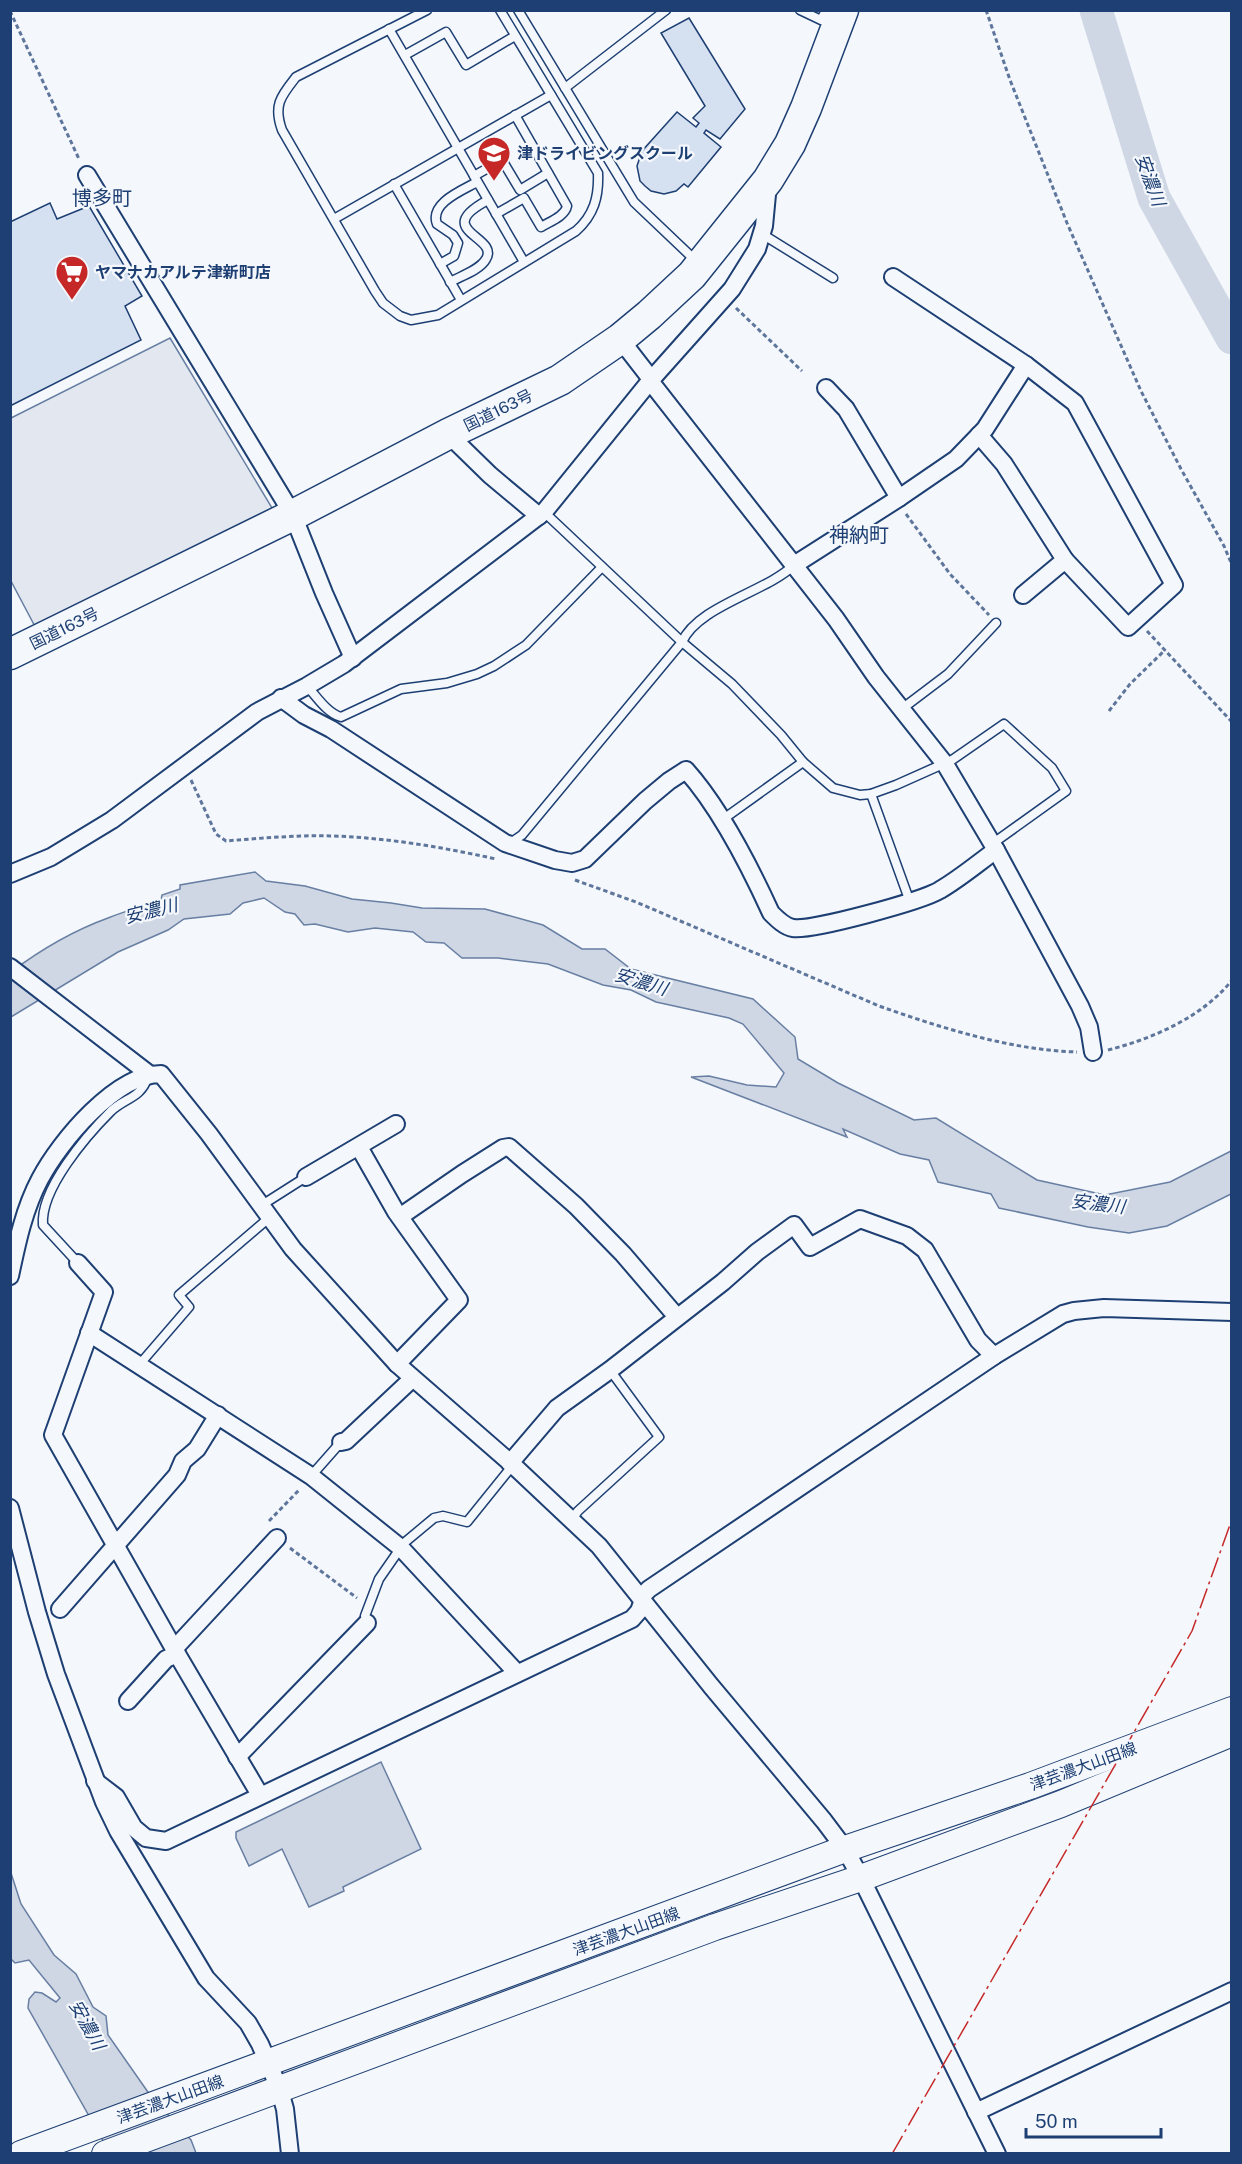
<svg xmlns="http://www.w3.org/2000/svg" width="1242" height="2164" viewBox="0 0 1242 2164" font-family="'Public Sans','Noto Sans JP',sans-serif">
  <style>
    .parking { fill: #e3e8f0; stroke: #687fa3; stroke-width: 1.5 }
    .water { fill: #cfd7e4; stroke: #687fa3; stroke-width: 1.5 }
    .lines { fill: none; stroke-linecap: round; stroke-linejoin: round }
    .river { stroke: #cfd7e4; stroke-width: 33 }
    .building { fill: #d5e0f0; stroke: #1d3f73; stroke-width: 1.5 }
    .lane-casing { stroke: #1d3f73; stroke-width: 11 }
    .street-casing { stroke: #1d3f73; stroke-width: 20 }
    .primary-casing { stroke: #1d3f73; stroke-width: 28 }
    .highway-casing { stroke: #1d3f73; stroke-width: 33 }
    .path { stroke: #5e769c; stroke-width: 3; stroke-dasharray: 4.5 3; stroke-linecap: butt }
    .lane { stroke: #f4f7fb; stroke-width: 8 }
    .street { stroke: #f4f7fb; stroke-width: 16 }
    .primary { stroke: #f4f7fb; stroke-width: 26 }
    .highway { stroke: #f4f7fb; stroke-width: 30 }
    .power { stroke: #c62828; stroke-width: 1.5; stroke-dasharray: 21 4.5 3 4.5; stroke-linecap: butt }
    .labels { text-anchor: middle; stroke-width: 4.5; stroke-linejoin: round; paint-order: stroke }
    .poi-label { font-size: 16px; font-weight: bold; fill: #1d3f73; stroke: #f4f7fb; text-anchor: start }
    .street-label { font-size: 16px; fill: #1d3f73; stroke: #f4f7fb }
    .water-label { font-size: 18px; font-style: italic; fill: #1d3f73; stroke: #f4f7fb }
    .quarter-label { font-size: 20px; fill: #1d3f73; stroke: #f4f7fb }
  </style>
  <rect width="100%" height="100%" fill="#f4f7fb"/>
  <!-- parking -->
  <path class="parking" d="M170,338L275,513L39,634L11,581V418Z"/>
  <!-- water -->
  <g class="water">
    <path d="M255,872L266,881L305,886L352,899L391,903L422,908L485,909L543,925L582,949H605L631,969L753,999L795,1037L798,1059L838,1083L914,1120L936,1118L1037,1180L1105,1195L1170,1182L1231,1151V1194L1167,1226L1129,1233L1088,1227L999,1208L991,1194L938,1182L929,1160L900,1154L843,1129L847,1137L691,1077L709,1076L747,1085L776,1087L784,1073L743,1024L729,1018L656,1002L631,990L603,985L548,964L498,958H462L444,943L426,942L413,932L375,928L348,932L315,924L304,925L295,914L285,912L264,898L243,903L230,914L184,919L168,930L118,952L11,1017V972C39,951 75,930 108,918C125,911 144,906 161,900L162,895L180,889V885Z"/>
    <path d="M381,1762L421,1849L343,1887L344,1891L309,1907L282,1849L249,1866L236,1838V1832Z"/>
    <path d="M10,1870L21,1904L54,1955L76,1974L93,2007L106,2016L108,2035L150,2095L191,2140L196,2153H110L28,2008L29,1999L35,1992L42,1993L56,2002L60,1998L29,1960L15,1963L11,1959Z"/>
  </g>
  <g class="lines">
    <!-- river -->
    <path class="river" d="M1096,10L1154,198L1232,338"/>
  </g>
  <!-- building -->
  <g class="building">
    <path d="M689,18L745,109L720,139L706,130L704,133L721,147L688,187L684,184L676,191L664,194L651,191L645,186L640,181L637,166L642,151L677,112L696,127L699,123L693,118L705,106L661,33Z"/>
    <path d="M50,203L57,219L89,206L142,296L125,306L141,340L10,406V222Z"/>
  </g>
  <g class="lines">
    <!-- lane casing -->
    <g class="lane-casing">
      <g id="lane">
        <path d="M427,10L296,77C281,96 273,105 282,130L375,291L383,303L400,316L411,320L438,315L576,231C594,215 599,197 598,173L500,10"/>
        <path d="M518,10L634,202L696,261"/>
        <path d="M800,10L821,20L826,10"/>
        <path d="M389,29L524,262"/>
        <path d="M405,55L446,32L466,65L515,36"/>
        <path d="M565,88L666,10"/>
        <path d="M474,176L502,160L520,190L548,173"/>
        <path d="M394,184L461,300"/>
        <path d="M496,214L524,198L541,227C551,221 565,216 567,206L515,115"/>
        <path d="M334,219L551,95"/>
        <path d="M762,234L833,278"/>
        <path d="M440,264L454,256L458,243L453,235L437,224C429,203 463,190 477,182"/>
        <path d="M450,282C461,276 480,270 486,259C500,236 430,231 488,200"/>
        <path d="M544,512L682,642L732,684L781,735L803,762L833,788L860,795L871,794L896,785L952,760L1004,724L1052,768L1066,791L992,844"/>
        <path d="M307,686C317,697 327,713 341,717L401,689L447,683L477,674L494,666L526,645L602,567"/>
        <path d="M900,707L907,705L948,674L996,623"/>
        <path d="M871,794L910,902"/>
        <path d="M722,820L803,762"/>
        <path d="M509,844L522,835L682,642C698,606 766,592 794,565"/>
        <path d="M262,1205L306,1177"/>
        <path d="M78,1263L43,1225C40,1189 87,1135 111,1111C126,1097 140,1099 148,1077"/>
        <path d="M139,1365L189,1307L179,1295L270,1217"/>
        <path d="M311,1476L341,1442"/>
        <path d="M572,1519L578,1511L659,1437L610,1370"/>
        <path d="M367,1623L365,1616L379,1579L404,1543L434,1518L443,1516L467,1522L513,1465"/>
      </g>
    </g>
    <!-- street casing -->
    <g class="street-casing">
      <g id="street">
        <path d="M87,175L293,515L324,593L353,658"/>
        <path d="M620,339L651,379"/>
        <path d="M1026,365L1075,403L1174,585L1128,627L1065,560"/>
        <path d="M650,381L836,619L876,677L945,764L996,850L1080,1006L1089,1027L1093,1052"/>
        <path d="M826,388L846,409L899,498"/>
        <path d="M448,434L490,475L539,516"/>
        <path d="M979,435L1004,464L1065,560L1023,595"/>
        <path d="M794,565L899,498L956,459L985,429L1026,365L893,277"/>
        <path d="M281,698L304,715L331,729L505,843L555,860L572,863L585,859L645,801L669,781L686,770C720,808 750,867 771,913C777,919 785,927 793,928C812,931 922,901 940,890C959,879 977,864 996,850"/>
        <path d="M10,874L51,857L112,820L257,712L307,686L344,664L544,512L650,381L732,289L757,249L764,226L768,184"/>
        <path d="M10,967L149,1074"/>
        <path d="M359,1147L396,1212L459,1300L397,1364"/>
        <path d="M306,1177L396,1124"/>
        <path d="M401,1216L462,1174L503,1148L509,1147L576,1206L623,1254L677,1317"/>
        <path d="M78,1263L104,1292L53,1435L177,1654L260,1795"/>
        <path d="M10,1276C17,1243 24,1209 40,1179C60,1141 116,1074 161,1074L209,1134L293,1249L397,1364L513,1465L599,1546L711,1686L824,1821L845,1849L861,1878L997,2154"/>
        <path d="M89,1333L311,1476L401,1548L517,1673"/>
        <path d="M341,1442L346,1441L412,1379"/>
        <path d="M510,1463L557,1408L610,1370L723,1282L757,1252L794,1225L810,1247L860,1219L907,1236L925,1250L978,1340L994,1356"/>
        <path d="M10,1508L37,1612L56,1674L104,1802L118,1831L206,1978L248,2023L260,2044L279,2088L285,2109L290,2154"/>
        <path d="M641,1597L649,1589L994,1356L1063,1314L1074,1311L1104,1308L1232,1312"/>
        <path d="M60,1609L177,1475L183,1461L197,1449L218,1415"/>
        <path d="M174,1649L277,1538"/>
        <path d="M128,1701L166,1659L177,1654"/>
        <path d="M237,1757L367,1623"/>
        <path d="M95,1781L116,1797L134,1828L146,1838L166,1841L632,1619L639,1611L643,1600"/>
        <path d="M976,2112L1232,1991"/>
      </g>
    </g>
    <!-- primary casing -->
    <g class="primary-casing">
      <g id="primary">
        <path d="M21,2154L845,1849L1030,1786L1232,1710"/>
        <path d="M105,2154L715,1927L861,1878L1061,1804L1232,1733"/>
      </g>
    </g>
    <!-- highway casing -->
    <g class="highway-casing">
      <path id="highway" d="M10,654L293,515L448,434L560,380L620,339L649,315L692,275L768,180L790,144L806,108L843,10"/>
    </g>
    <!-- path -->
    <g class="path">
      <path d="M986,10L1010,80L1067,223L1141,391L1181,469L1224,546L1232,565"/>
      <path d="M10,11L79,159"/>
      <path d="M736,308L802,371"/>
      <path d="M906,514L950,574L989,615"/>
      <path d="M1147,631L1232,722"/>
      <path d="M1109,711L1130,684L1165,650"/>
      <path d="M191,780L216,834L226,841C250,839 275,837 300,836C366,834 432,845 496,859"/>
      <path d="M575,880L636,902L879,1006C942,1028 1010,1050 1077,1052"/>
      <path d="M1108,1050C1152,1039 1203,1017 1232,980"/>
      <path d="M269,1521L300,1489"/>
      <path d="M290,1548L357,1598"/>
    </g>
    <!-- lane -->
    <use href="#lane" class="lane"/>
    <!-- street -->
    <use href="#street" class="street"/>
    <!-- primary -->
    <use href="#primary" class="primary"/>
    <!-- highway -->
    <use href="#highway" class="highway"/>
    <!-- power -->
    <path class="power" d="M892,2154L1192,1631L1232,1519"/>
  </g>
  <!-- icons -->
  <defs>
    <g id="school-pin" transform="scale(1.725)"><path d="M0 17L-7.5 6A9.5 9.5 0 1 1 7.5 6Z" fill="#c62828" stroke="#f4f7fb"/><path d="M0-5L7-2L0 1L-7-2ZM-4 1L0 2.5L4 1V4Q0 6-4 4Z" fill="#fff"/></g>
    <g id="supermarket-pin" transform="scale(1.725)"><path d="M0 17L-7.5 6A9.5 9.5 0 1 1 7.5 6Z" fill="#c62828" stroke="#f4f7fb"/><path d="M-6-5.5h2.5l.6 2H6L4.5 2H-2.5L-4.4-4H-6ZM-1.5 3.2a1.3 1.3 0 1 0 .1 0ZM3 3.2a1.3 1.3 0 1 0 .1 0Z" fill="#fff"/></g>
  </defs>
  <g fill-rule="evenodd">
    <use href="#school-pin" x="494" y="153"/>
    <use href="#supermarket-pin" x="72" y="272"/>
  </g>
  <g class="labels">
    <!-- poi labels -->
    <g class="poi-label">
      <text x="517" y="159">津ドライビングスクール</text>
      <text x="95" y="278">ヤマナカアルテ津新町店</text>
    </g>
    <!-- street labels -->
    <g class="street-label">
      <text transform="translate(498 410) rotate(-26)" y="6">国道163号</text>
      <text transform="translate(64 628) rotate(-26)" y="6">国道163号</text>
      <text transform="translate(1083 1766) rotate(-20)" y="6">津芸濃大山田線</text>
      <text transform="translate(626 1931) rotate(-20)" y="6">津芸濃大山田線</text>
      <text transform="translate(170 2099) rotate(-20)" y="6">津芸濃大山田線</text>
    </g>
    <!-- water labels -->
    <g class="water-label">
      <text transform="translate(1150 180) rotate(70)" y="6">安濃川</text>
      <text transform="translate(151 911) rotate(-14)" y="6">安濃川</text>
      <text transform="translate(641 982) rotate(17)" y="6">安濃川</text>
      <text transform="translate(1098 1204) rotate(7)" y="6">安濃川</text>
      <text transform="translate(87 2025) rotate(61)" y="6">安濃川</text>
    </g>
    <!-- quarter labels -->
    <g class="quarter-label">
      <text x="102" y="205">博多町</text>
      <text x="859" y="542">神納町</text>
    </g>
  </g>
  <!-- border -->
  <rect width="1242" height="2164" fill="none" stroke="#1d3f73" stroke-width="24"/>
  <!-- scale -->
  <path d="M1026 2128v9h135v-9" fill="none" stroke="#1d3f73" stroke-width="3"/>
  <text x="1035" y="2128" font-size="18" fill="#1d3f73" stroke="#f4f7fb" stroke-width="4.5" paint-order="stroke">50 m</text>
</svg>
